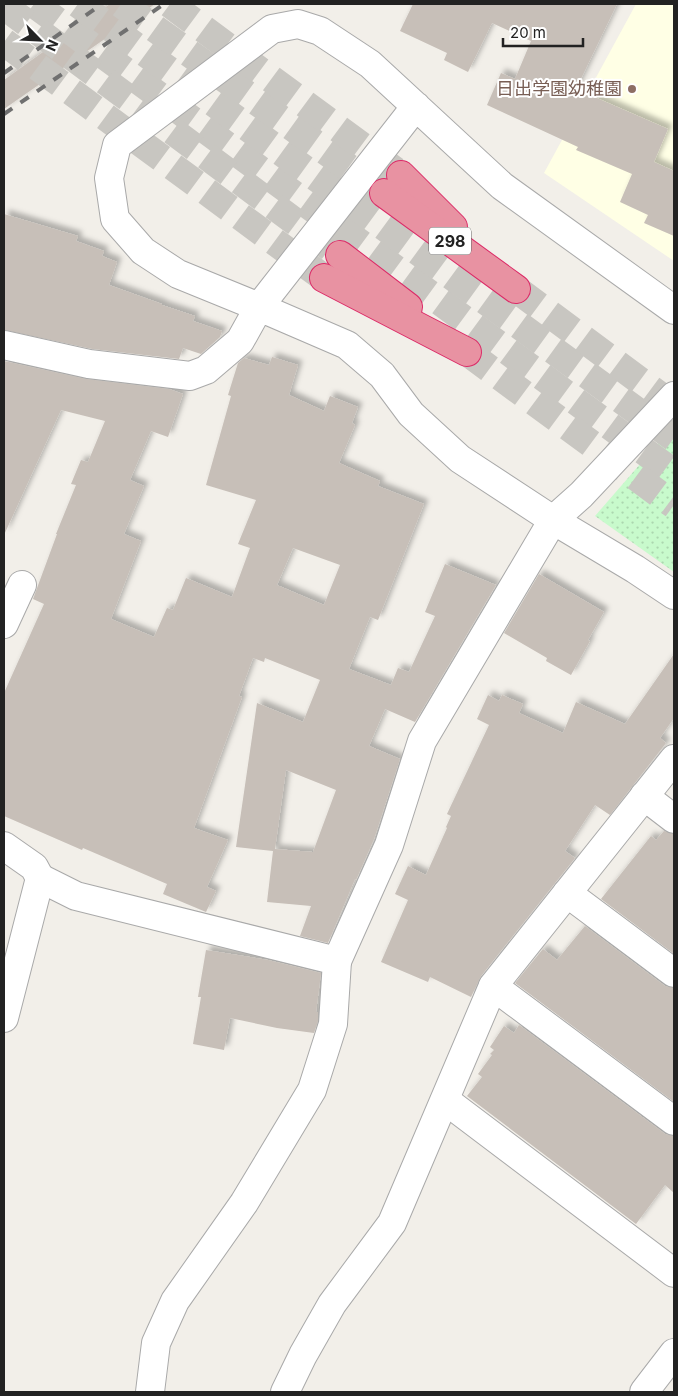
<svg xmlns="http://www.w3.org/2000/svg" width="678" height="1396" viewBox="0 0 678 1396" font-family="Inter,'Noto Sans JP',sans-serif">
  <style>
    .education { fill: #ffffe5 }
    .park { fill: url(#park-dots) }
    .building { fill: #c7bfb8; fill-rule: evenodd; filter: url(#shadow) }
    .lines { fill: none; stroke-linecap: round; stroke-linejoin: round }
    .highway-tunnel { stroke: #c8c6c1; stroke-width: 28; stroke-dasharray: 28 14; stroke-linecap: butt }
    .minor-casing { stroke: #a9a9a9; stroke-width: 30 }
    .highway-casing { stroke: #dc2a67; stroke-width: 30 }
    .minor { stroke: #fff; stroke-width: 28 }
    .highway { stroke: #e892a2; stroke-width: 28 }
    .rail { stroke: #707070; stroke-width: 4; stroke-dasharray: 10 10; stroke-linecap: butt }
    .education-dot { fill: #8d6e63; stroke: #fff; stroke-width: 2 }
    .labels { text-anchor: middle; stroke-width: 4; stroke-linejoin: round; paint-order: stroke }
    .shield { fill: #fff; stroke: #646464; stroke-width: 1 }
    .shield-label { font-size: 16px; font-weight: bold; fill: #222 }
    .education-label { font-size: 18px; fill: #785e54; stroke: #fff; text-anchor: end }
  </style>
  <defs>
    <pattern id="park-dots" width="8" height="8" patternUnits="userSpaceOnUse" patternTransform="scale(1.25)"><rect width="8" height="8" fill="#c8facc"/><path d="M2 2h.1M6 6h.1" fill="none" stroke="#acd6af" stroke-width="1.8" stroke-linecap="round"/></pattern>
    <filter id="shadow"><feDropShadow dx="4.5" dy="-4.5" stdDeviation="2.5" flood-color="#0004"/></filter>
  </defs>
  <rect width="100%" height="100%" fill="#f2efe9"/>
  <!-- education -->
  <path class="education" d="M636,4H674V261L544,173Z"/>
  <!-- park -->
  <path class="park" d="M674,425V572L595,516Z"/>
  <!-- building -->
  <g class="building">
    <path d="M110,4H155L4,109V80Z"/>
    <path d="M413,4H617L576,89L668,129L654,162L674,171V236L644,223L648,215L620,202L632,174L576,150L578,147L487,105L501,73L515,79L531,41L492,23L468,72L444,60L447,53L400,31Z"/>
    <path d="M4,214L78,236L76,241L104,251L102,256L117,262L109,285L162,304V305L195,316L193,321L222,331L220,337L201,354L183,348L179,359L92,349L4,330Z"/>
    <path d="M272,357L298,365L289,395L324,411L330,396L358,407L352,423L355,425L339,463L380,481L378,486L424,504L378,620L370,617L349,669L391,685L398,668L409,672L435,616L425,612L445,564L496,585L415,722L385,709L369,746L400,759L374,839L356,880L355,879L328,943L300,936L311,906L267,902L273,851L236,847L257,703L303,722L320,680L265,658L264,662L253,658L239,696L242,697L194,828L228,840L207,887L216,891L206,912L163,894L167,884L83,848L82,850L4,816V693L44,604L33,599L57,534H56L76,485L71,484L81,460L88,462L105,421L61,410L4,535V361L86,379L169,389L183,394L168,437L151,431L130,480L144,486L124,534L141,541L111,619L154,637L167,608L173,610L186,578L232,597L250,548L238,544L256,500L206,485L231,396L228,395L238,363L244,358L269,365ZM293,548L340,565L324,605L277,585ZM286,770L336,790L313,852L275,849Z"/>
    <path d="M539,574L604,612L588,640L590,641L571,675L546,661L547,658L504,633Z"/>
    <path d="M674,654V718L660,738L666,743L610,815L595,805L565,851L575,858L481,976L471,997L430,977L428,982L381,962L408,900L395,894L408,866L426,875L447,828L446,827L451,816L447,814L489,725L477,719L488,695L499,701L502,695L523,704L519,713L563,733L576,702L625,724Z"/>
    <path d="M664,831L674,834V954L601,899L651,836L656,840Z"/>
    <path d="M585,926L665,986L674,988V1102L515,983L543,949L557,960Z"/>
    <path d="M206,950L268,960L321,973L316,1012H318V1021L314,1033L277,1028L230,1018L224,1050L193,1044L201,997H198Z"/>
    <path d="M519,1025L665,1134L674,1136V1193L665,1185L636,1224L467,1096L482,1077L478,1074L492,1055L490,1054L494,1050L490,1047L504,1026L514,1033Z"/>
  </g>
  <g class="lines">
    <!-- highway-tunnel -->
    <g class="highway-tunnel">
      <path d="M34,4L674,473"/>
      <path d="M78,4L674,438"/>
      <path d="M121,4L384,193"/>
      <path d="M170,4L401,175"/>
      <path d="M4,6L340,255"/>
      <path d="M4,42L324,278"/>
      <path d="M516,289L674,406"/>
      <path d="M467,352L674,505"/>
    </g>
    <!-- minor casing -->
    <g class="minor-casing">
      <g id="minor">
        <path d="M416,106L259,307L178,274L143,251L115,219L109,178L117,145L272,29L298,24L320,31L370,64L502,186L674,310"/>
        <path d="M4,345L89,364L190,376L206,370L240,341L259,307L347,345L382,375L411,414L460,459L553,520L635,569L674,595"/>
        <path d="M4,624L22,585"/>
        <path d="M644,796L674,819"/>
        <path d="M4,846L34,867L40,878L4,1018"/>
        <path d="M40,878L76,896L337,961L333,1024L312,1090L244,1203L175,1301L156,1343L150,1392"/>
        <path d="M567,893L674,973"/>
        <path d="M337,961L389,845L422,741L553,520L581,495L674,396"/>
        <path d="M493,986L674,1121"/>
        <path d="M445,1100L674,1273"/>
        <path d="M285,1392L303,1355L332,1304L392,1223L493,986L674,759"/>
        <path d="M644,1392L674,1353"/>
      </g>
    </g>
    <!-- highway casing -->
    <g class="highway-casing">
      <g id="highway">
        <path d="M401,175L453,227"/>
        <path d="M384,193L516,289"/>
        <path d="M340,255L408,307"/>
        <path d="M324,278L467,352"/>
      </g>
    </g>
    <!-- minor -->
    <use href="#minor" class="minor"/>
    <!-- highway -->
    <use href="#highway" class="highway"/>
    <!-- rail -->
    <g class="rail">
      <path d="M4,73L102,4"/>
      <path d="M4,114L164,4"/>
    </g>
  </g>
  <!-- markers -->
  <circle class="education-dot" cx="632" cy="89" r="5"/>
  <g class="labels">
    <!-- shield labels -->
    <rect class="shield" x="429" y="227.5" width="42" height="27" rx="4"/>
    <g class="shield-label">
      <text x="450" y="247">298</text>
    </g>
    <!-- education labels -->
    <g class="education-label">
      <text x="622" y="95">日出学園幼稚園</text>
    </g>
  </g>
  <!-- border -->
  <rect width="678" height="1396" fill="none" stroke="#222222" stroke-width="10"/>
  <!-- north arrow -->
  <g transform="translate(40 40) rotate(114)" stroke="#ffffff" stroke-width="4" paint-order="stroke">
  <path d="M0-4L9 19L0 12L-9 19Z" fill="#222222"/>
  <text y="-8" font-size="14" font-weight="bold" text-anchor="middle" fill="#222222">N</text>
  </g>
  <!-- scale -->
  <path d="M503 38v8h80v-8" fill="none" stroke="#222222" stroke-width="2.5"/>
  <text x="510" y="38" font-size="15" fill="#222222" stroke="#ffffff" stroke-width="4" paint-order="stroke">20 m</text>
</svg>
